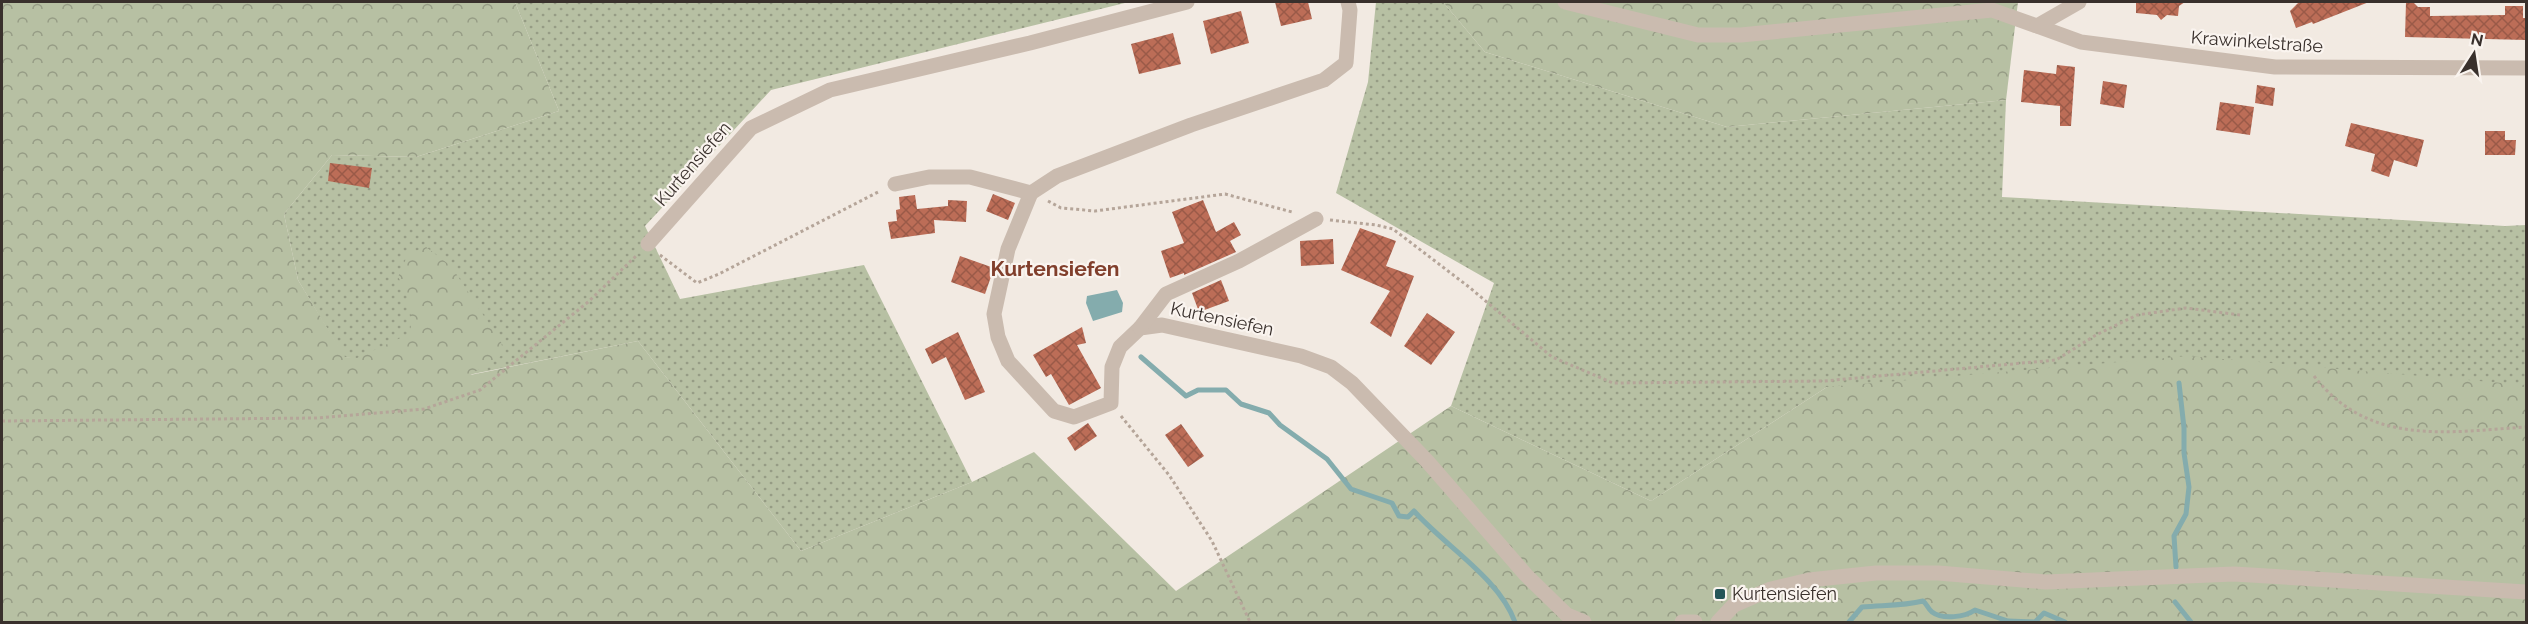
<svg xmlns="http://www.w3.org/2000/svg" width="2528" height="624" viewBox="0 0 2528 624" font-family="Raleway,sans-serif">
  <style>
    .grass { fill: url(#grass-dots) }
    .forest { fill: url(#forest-crowns) }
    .water { fill: #84acad }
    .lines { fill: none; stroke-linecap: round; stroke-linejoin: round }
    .stream { stroke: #84acad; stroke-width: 5 }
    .building { fill: url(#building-cross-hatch) }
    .path { stroke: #b5a599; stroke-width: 3; stroke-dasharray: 3 3; stroke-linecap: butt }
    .minor { stroke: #cabbaf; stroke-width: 15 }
    .poi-dot { fill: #255558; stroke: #faf4ef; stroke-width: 2 }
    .labels { text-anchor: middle; stroke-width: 4.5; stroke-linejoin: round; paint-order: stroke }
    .street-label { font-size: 18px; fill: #39302c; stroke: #faf4ef }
    .poi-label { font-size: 18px; fill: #39302c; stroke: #faf4ef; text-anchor: start }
    .quarter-label { font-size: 21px; font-weight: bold; fill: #813f2c; stroke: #faf4ef }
  </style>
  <defs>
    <pattern id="grass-dots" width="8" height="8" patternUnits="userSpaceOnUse" patternTransform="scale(1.5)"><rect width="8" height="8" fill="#b7c0a3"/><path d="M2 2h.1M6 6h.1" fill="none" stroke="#969c85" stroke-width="1.8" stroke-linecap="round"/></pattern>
    <pattern id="forest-crowns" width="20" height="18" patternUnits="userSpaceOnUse" patternTransform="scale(1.5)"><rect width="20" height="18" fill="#b7c0a3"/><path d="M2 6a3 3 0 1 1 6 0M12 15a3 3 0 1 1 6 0" fill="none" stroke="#969c85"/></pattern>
    <pattern id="building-cross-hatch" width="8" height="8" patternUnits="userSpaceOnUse" patternTransform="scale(1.5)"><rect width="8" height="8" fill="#bc6d57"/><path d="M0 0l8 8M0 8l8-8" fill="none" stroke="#9a5a48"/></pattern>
  </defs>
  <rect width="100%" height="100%" fill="#f2eae2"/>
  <!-- grass -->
  <g class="grass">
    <path d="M515,2H1129L771,90L645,226L680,299L864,265L972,482L801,551L638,341L468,375L344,357L298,280L284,214L332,155L416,157L559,111Z"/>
    <path d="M1376,2H1443L1485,52L1727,127L2006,100L2002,197L2505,226L2526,225V385L1827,387L1651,501L1451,406L1494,283L1336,193L1368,82Z"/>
  </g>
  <!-- forest -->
  <g class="forest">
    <path d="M2,2H515L559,111L416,157L332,155L284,214L298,280L345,357L357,358L409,334C415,320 407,290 398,277L408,254L426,247L451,266L501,342L504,354L470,375L638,341L801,551L972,482L1034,452L1176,591L1451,406L1651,501L1827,387L2188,356L2526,385V622H2Z"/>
    <path d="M1443,2H2018L2006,100L1727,127L1485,52Z"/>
  </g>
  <!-- water -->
  <path class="water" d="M1117,290L1123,303L1122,312L1093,321L1086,303L1087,296Z"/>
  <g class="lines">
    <!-- stream -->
    <g class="stream">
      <path d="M1141,357L1186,396L1198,390H1226L1241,404L1269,413L1280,425L1327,459L1351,489L1392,503L1399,516L1408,517L1414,511C1445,546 1499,578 1515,622"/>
      <path d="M2176,567L2174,536L2186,514L2189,487L2184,453V428L2179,383"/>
      <path d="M2175,602L2191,622"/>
      <path d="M1849,622L1862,607C1883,605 1903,606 1923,601C1927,604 1928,609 1932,612C1943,620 1965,617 1975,610L2008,621L2035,622L2044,613L2065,622"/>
    </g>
  </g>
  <!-- building -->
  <g class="building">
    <path d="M1275,2H1308L1312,19L1281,26Z"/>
    <path d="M2136,2H2185L2179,6L2178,16L2167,15L2161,20L2157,15L2136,13Z"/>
    <path d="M2299,2H2369L2313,24L2312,22L2296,28L2290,11Z"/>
    <path d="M2406,2H2413L2418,7H2430V16L2505,15V6H2523V18H2526V40L2405,37Z"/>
    <path d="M1241,11L1249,43L1211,54L1203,21Z"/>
    <path d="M1173,33L1181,64L1139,74L1131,44Z"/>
    <path d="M2057,65L2075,67L2071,126H2060V106L2021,102L2024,70L2056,74Z"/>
    <path d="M2103,81L2127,85L2124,108L2100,104Z"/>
    <path d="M2257,85L2275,88L2273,106L2255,103Z"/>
    <path d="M2220,102L2254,107L2250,135L2216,130Z"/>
    <path d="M2351,123L2424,140L2417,167L2394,160L2389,177L2371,171L2375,154L2345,146Z"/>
    <path d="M2485,131H2505V140H2516L2515,155H2485Z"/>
    <path d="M330,163L372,168L369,188L328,181Z"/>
    <path d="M993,194L1015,203L1008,220L986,211Z"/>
    <path d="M915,195L917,209L948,206V200L967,201L966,222L934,220L935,233L891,239L888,222L897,221L896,210L900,209L899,197Z"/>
    <path d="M1203,200L1216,232L1234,222L1241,235L1230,241L1236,252L1184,275V273L1170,278L1161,251L1184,243L1172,212Z"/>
    <path d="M1360,228L1396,241L1386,266L1414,276L1391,337L1370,323L1390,291L1341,270Z"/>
    <path d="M1333,239L1334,264L1301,266L1300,241Z"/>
    <path d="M960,256L994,268L985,294L951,282Z"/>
    <path d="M1221,280L1229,301L1199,312L1192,293Z"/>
    <path d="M1427,313L1455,332L1431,365L1404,346Z"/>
    <path d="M1082,327L1086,343L1077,345L1101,388L1069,405L1051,374L1046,377L1033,355Z"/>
    <path d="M958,332L985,392L965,400L946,357L932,364L925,349Z"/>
    <path d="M1088,423L1097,436L1075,451L1067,438Z"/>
    <path d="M1181,424L1204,456L1188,467L1165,435Z"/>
  </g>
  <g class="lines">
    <!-- path -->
    <g class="path">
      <path d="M1048,201L1061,208L1095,211L1225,194L1292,212"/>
      <path d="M1330,220L1376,225L1393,229L1469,287L1552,357L1613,383L1824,381L2056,360L2096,335L2137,315L2186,308L2240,315"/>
      <path d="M660,255L697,283L719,274L880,191"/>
      <path d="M2314,376C2369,447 2448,432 2526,427"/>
      <path d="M1121,416L1169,475L1212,541L1250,622"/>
      <path d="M2,421L316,418L424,409L480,390L588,302L636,256"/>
    </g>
    <!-- minor -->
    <g class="minor">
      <path d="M1348,2L1350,10L1346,63L1324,80L1191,125L1057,176L1031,193L1008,249L994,314L998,337L1008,361L1054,411L1074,417L1111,403L1112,367L1120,347L1140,328L1162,325L1301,356L1331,367L1352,383L1427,461L1526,575L1567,615L1584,622"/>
      <path d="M1565,2L1698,35H1741L1992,10L2037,26"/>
      <path d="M2079,2L2037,26L2081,42L2275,67L2526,68"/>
      <path d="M895,184L929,177H970L1031,193"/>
      <path d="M648,244L751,128L830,90L1030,43L1187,2"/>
      <path d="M1140,328L1166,294L1239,261L1316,219"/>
      <path d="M1682,622H1695"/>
      <path d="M1718,622L1734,605L1771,589L1809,580L1876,573H1938L2046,582L2234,574L2526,592"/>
    </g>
  </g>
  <!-- markers -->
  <rect class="poi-dot" x="1714" y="588" width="12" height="12" rx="3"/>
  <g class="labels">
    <!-- street labels -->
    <g class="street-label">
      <text transform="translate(2257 42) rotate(4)" y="6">Krawinkelstraße</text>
      <text transform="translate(693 164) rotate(-49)" y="6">Kurtensiefen</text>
      <text transform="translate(1222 319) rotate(12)" y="6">Kurtensiefen</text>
    </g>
    <!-- poi labels -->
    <g class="poi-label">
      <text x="1732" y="600">Kurtensiefen</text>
    </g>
    <!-- quarter labels -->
    <g class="quarter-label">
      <text x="1055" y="276">Kurtensiefen</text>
    </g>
  </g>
  <!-- border -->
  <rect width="2528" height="624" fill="none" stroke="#39302c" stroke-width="6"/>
  <!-- north arrow -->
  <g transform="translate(2474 54) rotate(12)" stroke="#faf4ef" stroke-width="4.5" paint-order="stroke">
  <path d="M0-4.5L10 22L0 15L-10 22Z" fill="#39302c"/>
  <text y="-9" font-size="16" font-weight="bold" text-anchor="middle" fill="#39302c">N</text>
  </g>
</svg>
